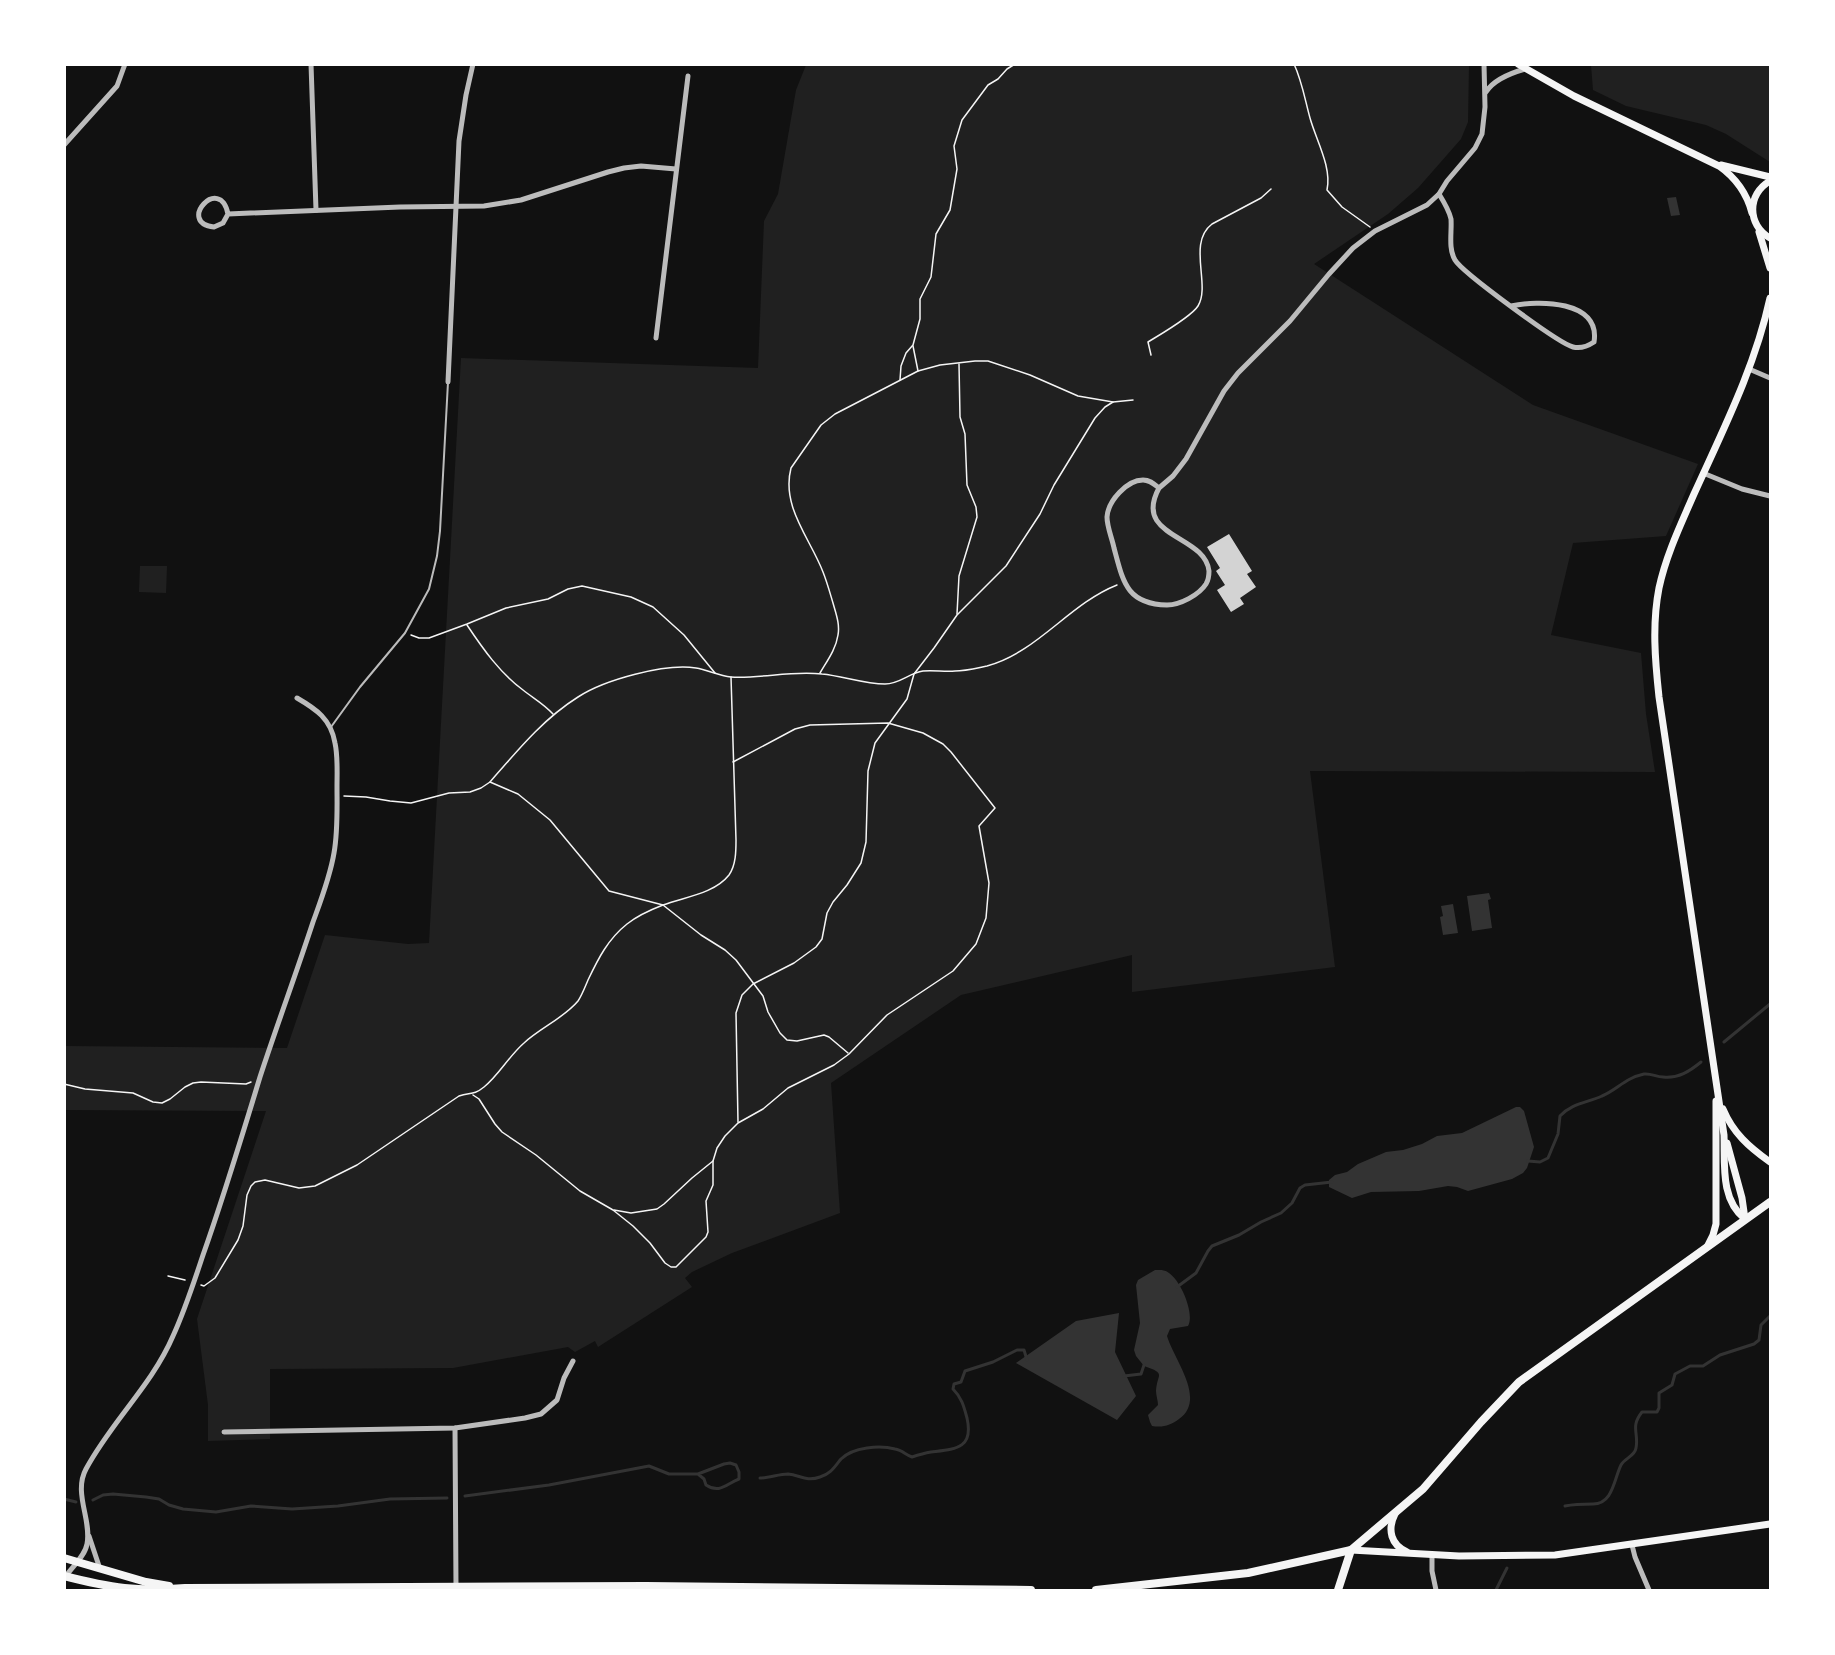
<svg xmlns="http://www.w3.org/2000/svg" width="1835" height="1655" viewBox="0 0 1835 1655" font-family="'DM Sans',sans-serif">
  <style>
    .green { fill: #202020 }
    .water { fill: #333 }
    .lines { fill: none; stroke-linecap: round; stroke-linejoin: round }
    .stream { stroke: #333; stroke-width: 3 }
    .building { fill: #d3d3d3 }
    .path { stroke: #f5f5f5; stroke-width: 1.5 }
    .service { stroke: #bcbcbc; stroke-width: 2 }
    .minor { stroke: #bcbcbc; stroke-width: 5 }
    .secondary { stroke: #f5f5f5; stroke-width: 7 }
    .primary { stroke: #f5f5f5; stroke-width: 8 }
  </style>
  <rect width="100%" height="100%" fill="#111"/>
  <!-- green -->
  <g class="green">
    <path d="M806,65H1469L1468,122L1461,139L1418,188L1388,214L1314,264L1533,405L1698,464L1666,536L1573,543L1551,635L1641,653L1646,714L1655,772L1310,771L1335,967L1132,992V955L961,995L831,1083L840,1213L732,1253L692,1272L685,1278L692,1287L598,1347L595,1341L575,1352L568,1347L453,1368L270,1369V1439L208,1441V1405L197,1319L266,1111L65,1110V1046L287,1048L325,935L408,944L429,943L461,358L758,368L764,221L778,194L796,90Z"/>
    <path d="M1591,65H1770V162L1726,134L1706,125L1626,106L1593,90Z"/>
    <path d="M140,566H167L166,593L139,592Z"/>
  </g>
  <!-- water -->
  <g class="water">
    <path d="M1676,197L1680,215L1671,216L1667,198Z"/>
    <path d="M1489,893L1491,899L1488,900L1492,928L1472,931L1467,896Z"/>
    <path d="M1453,904L1458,933L1443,935L1440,917L1443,916L1441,906Z"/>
    <path d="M1516,1107H1520L1524,1111L1534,1147L1527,1168L1523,1173L1512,1179L1468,1191L1457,1187L1448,1186L1419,1191L1371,1192L1352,1198L1329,1187V1180L1335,1175L1347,1172L1358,1164L1386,1152L1403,1150L1422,1144L1437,1136L1462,1133Z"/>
    <path d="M1155,1270C1160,1270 1164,1269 1169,1273C1181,1281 1195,1314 1188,1326L1170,1329L1167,1336C1174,1360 1207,1399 1179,1419C1171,1425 1163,1428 1152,1426L1150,1422L1148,1415L1158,1405C1158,1401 1156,1395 1156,1391C1157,1373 1167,1374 1144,1366L1136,1356L1134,1350L1140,1323L1136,1285L1138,1280Z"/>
    <path d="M1119,1313L1115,1352L1136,1396L1117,1420L1016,1363L1076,1321Z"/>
  </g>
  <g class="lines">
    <!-- stream -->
    <g class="stream">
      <path d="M1724,1042L1770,1004"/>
      <path d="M1528,1161L1540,1162L1548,1158L1558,1134L1560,1116C1572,1103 1587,1103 1602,1096C1617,1090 1625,1078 1644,1074C1651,1073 1656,1077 1663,1077C1678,1079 1690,1071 1701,1062"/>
      <path d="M1177,1287L1196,1273L1208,1251L1212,1246L1239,1235L1261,1222L1281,1213L1292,1203L1300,1188L1305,1185L1332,1182"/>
      <path d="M1124,1376L1141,1374L1144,1365"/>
      <path d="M760,1478C769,1478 779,1474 788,1474C800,1475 806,1482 820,1477C831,1474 835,1466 841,1459C853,1447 880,1445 895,1449C902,1450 906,1455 912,1457C918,1455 925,1453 931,1452C955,1449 974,1449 967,1418C964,1407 962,1398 953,1389L954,1384L961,1382L965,1371L993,1362L1017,1350H1024L1027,1360"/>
      <path d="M465,1496L549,1485L649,1466L669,1474H698L724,1464L730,1463L736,1465L739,1472V1479C726,1484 720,1494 706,1485L704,1479L698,1474"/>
      <path d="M64,1499L76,1502"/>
      <path d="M93,1500L103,1495L113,1494L146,1497L159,1499L169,1505L183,1509L216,1512L251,1506L292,1509L338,1506L390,1499L447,1498"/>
      <path d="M1565,1506C1575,1504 1582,1504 1593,1504C1613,1504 1614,1479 1621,1465C1625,1458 1635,1456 1636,1448C1639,1433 1630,1427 1642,1412H1657L1659,1408V1393L1672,1385L1675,1374L1690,1366H1703L1720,1355L1754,1344L1759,1340L1761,1325L1770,1316"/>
      <path d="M1496,1590L1507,1568"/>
    </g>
  </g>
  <!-- building -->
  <path class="building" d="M1229,534L1252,571L1247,574L1256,587L1240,598L1244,604L1231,612L1217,590L1225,585L1216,571L1220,568L1207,547Z"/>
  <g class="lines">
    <!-- path -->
    <g class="path">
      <path d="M1040,64H1054"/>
      <path d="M1294,64C1302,81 1305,100 1310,118C1316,140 1332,167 1327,190L1342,207L1370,227"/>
      <path d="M913,346L918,371"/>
      <path d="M1151,355L1148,342C1161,334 1191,317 1198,306C1211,285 1187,243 1212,224L1261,198L1271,189"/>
      <path d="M900,380L901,366L906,353L913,345L920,319V299L931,277L936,234L950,210L957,169L954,146L962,120L988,85L998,79L1007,69L1015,64"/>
      <path d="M957,614L959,576L977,517L976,507L967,485L965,434L960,417L959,364"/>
      <path d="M467,625C483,649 500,673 523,690C533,698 544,704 553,714"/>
      <path d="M411,635L419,638H429L467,624L506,608L548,599L568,589L582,586L631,597L653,607L684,635L715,673"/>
      <path d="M820,673C827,661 836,649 838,635C840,624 836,614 833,603C830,593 827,582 823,572C810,538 781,507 791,468L821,425L835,414L918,371L940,365L975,361H988L1030,375L1078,396L1113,402"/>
      <path d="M490,782L518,794L550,820L609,891L663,905L701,935L725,950L736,960L763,996L768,1012L780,1033L787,1040L797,1041L824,1035L829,1037L848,1053"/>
      <path d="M344,796L366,797L390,801L411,803L449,793L470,792L481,788L490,782C517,751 543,719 578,697C604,680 665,663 696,668C708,670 719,676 731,677C761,679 792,670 822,674C843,676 864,684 885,684C900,684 909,673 923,671C934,670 945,672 955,671C965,671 977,668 987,666C1038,652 1069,604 1117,585"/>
      <path d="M64,1084L85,1089L133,1093L153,1102L162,1103L170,1099L185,1087L193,1083L201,1082L246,1084L251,1082"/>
      <path d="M473,1095L479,1099L495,1124L502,1132L536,1155L580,1191L613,1210L633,1226L650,1243L665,1263L671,1267H676L706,1237L708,1232L706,1201L713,1185V1161L717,1148L725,1136L738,1123L763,1109L788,1088L834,1065L849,1054L887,1015L953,971L976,944L986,918L989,883L979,826L995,808L951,752L943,744L923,733L888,723L810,725L795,729L733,762"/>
      <path d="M738,1122L736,1013L742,995L753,984L794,963L816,947L822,939L827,913L833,902L847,885L861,863L866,842L868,771L875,743L907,699L914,674L934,648L957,615L1006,566L1040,514L1054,485L1095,418L1105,407L1113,402L1133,400"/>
      <path d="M614,1210L631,1213L657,1209L664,1204L692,1178L713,1161"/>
      <path d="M168,1276L185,1280"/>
      <path d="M201,1285L204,1286L215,1278L238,1240L243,1226L247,1195L251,1186L255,1182L265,1180L299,1188L315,1186L357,1165L459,1096C470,1092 473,1096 484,1087C498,1076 509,1056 524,1043C540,1028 564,1018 578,1001C582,995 585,987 588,980C598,959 608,939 627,924C637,916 650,910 663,905C684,897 714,894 729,875C736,865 736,851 736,840L731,677"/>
    </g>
    <!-- service -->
    <path class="service" d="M331,727L360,687L405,633L429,589L437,556L440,531L448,382"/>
    <!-- minor -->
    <g class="minor">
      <path d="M311,64L316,210"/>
      <path d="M1486,92C1494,79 1511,73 1525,69"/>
      <path d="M64,145L117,86L125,64"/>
      <path d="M1439,194C1444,202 1449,210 1451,219C1452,232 1448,248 1455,260C1462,272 1558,343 1573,347C1581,349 1588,346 1594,342C1601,300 1538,300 1511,306"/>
      <path d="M228,214L223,223L214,227C176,223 220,174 228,214L400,207L484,206L521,200L608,172L624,168L641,166L676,169"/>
      <path d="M656,338L688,76"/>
      <path d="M1749,369L1770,378"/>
      <path d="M448,382L459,141L466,95L473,64"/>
      <path d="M1703,473L1742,489L1770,496"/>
      <path d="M1159,488C1132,538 1205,534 1209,571C1209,576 1209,579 1206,584C1199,595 1180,605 1167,605C1126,604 1123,581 1114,548C1112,538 1107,527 1107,517C1108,501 1127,480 1143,480C1150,480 1154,484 1159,488L1173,476L1186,459L1224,391L1238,373L1290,321L1329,274L1353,248L1375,231L1427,205L1439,194L1447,181L1475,148L1482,134L1485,107L1484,64"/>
      <path d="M455,1428L456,1587"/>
      <path d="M224,1432L455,1428L525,1418L541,1414L557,1400L564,1378L573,1361"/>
      <path d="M89,1536L100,1569"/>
      <path d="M1632,1545L1635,1557L1649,1590"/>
      <path d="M1432,1555V1571L1436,1590"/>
      <path d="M66,1576C73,1566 85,1556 87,1544C92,1520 73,1493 86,1469C111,1422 152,1385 173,1336C185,1310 194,1282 203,1255C224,1196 242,1136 260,1077C277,1025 296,974 313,922C321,900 330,877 334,853C338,831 337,808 337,786C337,772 338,757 335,743C331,719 316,709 297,698"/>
    </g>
    <!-- secondary -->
    <g class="secondary">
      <path d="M1518,64L1574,96L1719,166C1736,178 1747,194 1752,213"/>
      <path d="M1721,165L1770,177"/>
      <path d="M1770,181C1747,194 1747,225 1770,238"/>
      <path d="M1759,232L1770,268"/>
      <path d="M1723,1109C1733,1133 1749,1147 1770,1162"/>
      <path d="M1727,1143L1742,1198L1745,1219"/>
      <path d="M1745,1219C1720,1199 1725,1164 1724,1135L1659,697C1655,660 1652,624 1659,588C1666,555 1681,524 1694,494C1723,430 1755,367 1770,298"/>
      <path d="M1708,1245L1713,1235L1716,1224V1101"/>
      <path d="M1395,1514C1387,1530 1391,1545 1407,1552"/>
      <path d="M1351,1550L1459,1556L1555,1555L1770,1524"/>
    </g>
    <!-- primary -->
    <g class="primary">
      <path d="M64,1558L146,1582L169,1586"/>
      <path d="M64,1576C111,1588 138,1592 185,1588L646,1586L1031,1590"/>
      <path d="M1096,1590L1248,1573L1351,1550L1423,1489L1481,1422L1519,1382L1770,1202"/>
      <path d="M1338,1590L1351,1550"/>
    </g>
  </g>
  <!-- border -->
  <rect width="1835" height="1655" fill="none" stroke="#ffffff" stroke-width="132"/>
</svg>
